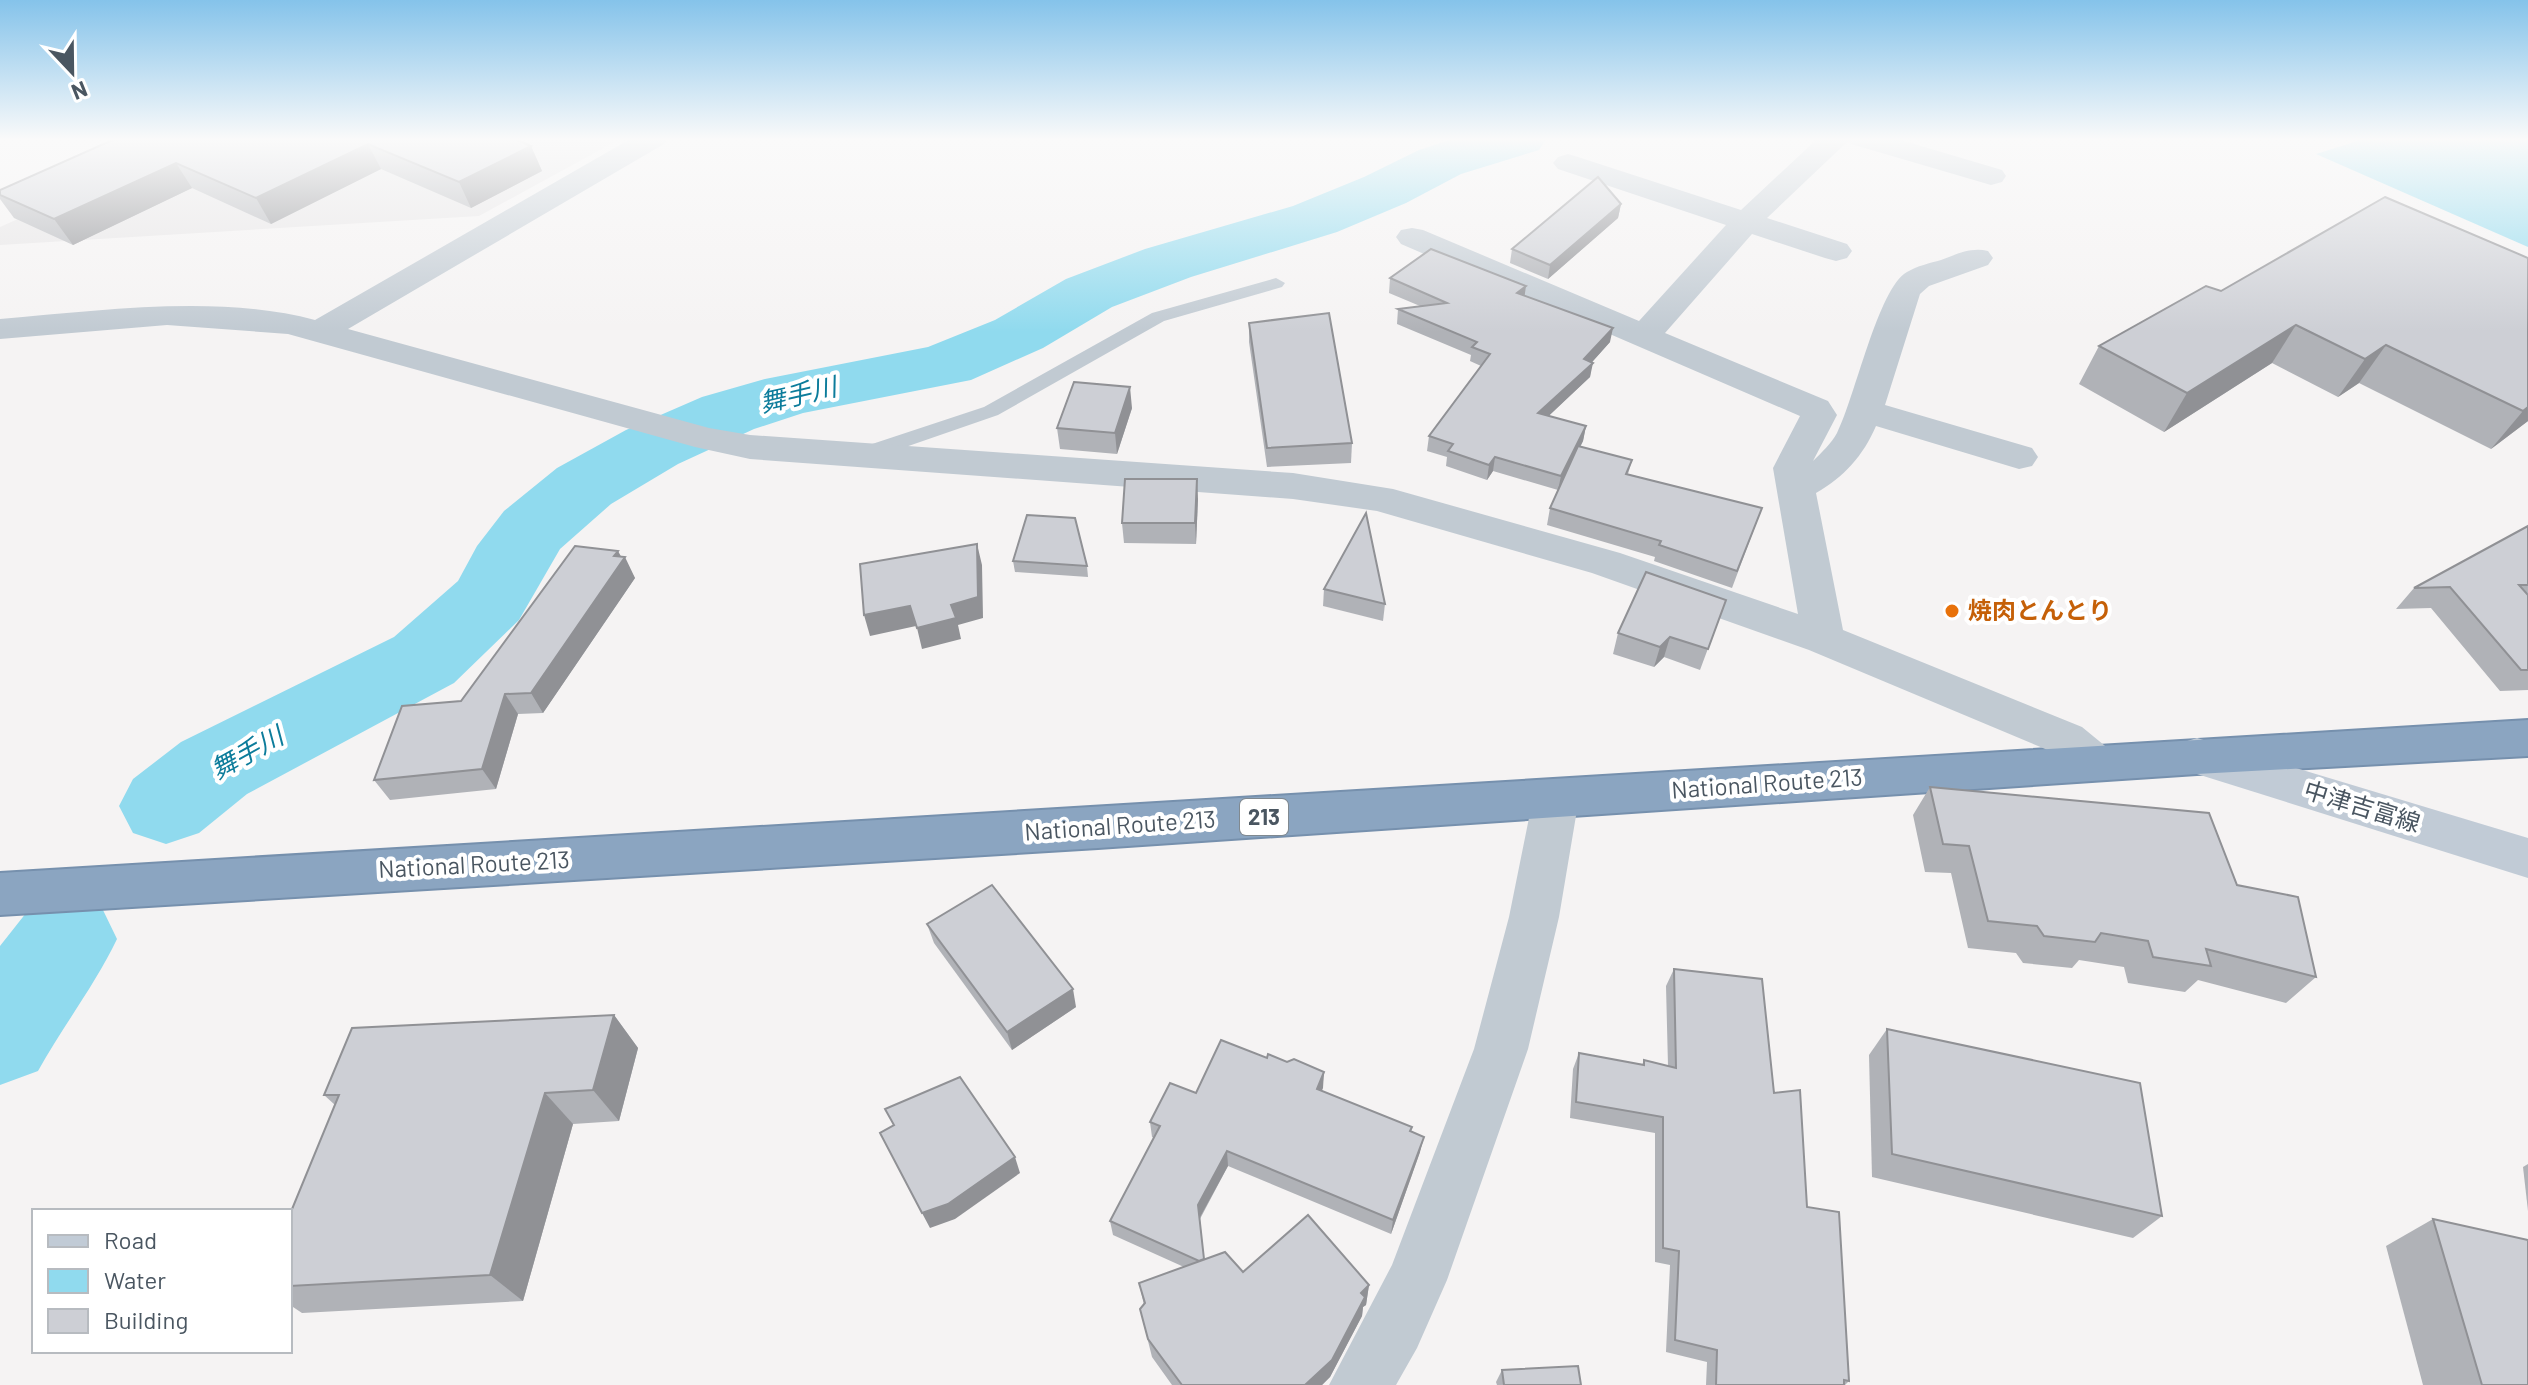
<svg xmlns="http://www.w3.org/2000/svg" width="2528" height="1385" viewBox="0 0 2528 1385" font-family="Barlow,'Noto Sans JP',sans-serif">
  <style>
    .education { fill: #e6e4e5 }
    .water { fill: #90daee }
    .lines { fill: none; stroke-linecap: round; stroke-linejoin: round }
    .river { fill: #90daee; fill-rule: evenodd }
    .highway-casing { stroke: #7690ad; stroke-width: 4 }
    .lane { fill: #c1cad2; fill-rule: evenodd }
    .street { fill: #c1cad2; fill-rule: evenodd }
    .secondary { fill: #c1cbd6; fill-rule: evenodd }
    .highway { fill: #8ba5c1; fill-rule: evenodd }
    .wall { fill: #b0b2b7 }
    .shaded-wall { fill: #909195 }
    .building { fill: #cdcfd5; stroke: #909195; stroke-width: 2 }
    .food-dot { fill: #e8710a; stroke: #fff; stroke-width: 3 }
    .labels { text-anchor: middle; stroke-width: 8; stroke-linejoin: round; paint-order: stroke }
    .shield { fill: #fff; stroke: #808990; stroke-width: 2 }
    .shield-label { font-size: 22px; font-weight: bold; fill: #4a5661 }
    .food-label { font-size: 24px; font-weight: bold; fill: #c56008; stroke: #fff; text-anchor: start }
    .street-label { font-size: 24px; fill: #4a5661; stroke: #fff }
    .water-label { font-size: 26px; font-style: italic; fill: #0c7c9b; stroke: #fff }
  </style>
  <rect width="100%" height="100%" fill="#f5f3f3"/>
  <!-- education -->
  <path class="education" d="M197,139H620L479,216L0,245V227Z"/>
  <!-- water -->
  <path class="water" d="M2367,138L2528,139V247L2316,154Z"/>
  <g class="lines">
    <!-- river -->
    <g class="river">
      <path d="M1456,138H1547L1539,150L1461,174L1406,203L1337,232L1191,277L1112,307L1043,348L971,380L803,413L754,429L678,464L611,504L560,549L519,620L454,683L247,794L199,833L166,844L133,833L119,806L133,779L181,742L394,637L458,581L477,546L504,511L557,468L626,430L702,397L765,379L928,347L995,320L1066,279L1145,249L1293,206L1364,177L1419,150Z"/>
      <path d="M66,895L102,908L117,939C95,985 63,1026 38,1071L0,1085V946L30,908Z"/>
    </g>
    <!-- highway casing -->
    <g class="highway-casing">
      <path id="highway" d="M2528,720V756L2197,774L1098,848L0,915V873Z"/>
    </g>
    <!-- lane -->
    <path class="lane" d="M1276,278L1285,283L1282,287L1164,321L998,415L868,460L861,462L851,455L854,450L984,407L1152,313Z"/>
    <!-- street -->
    <g class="street">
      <path d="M632,138H668L664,144L348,329L709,428L750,435L1293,473L1393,489L1620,553L1798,614L1773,468L1800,416L1401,244L1396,237L1401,230L1412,228L1423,230L1639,321L1726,225L1558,169L1553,163L1558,157L1568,154L1578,157L1741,210L1818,138H1894L2002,170L2006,176L2002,182L1991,185L1851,144L1848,141L1767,218L1847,244L1852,251L1847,258L1836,261L1825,258L1752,234L1665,333L1828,401L1837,415L1813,461C1822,452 1831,444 1837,433C1855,398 1878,288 1907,272C1917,266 1930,263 1941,260C1957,254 1971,247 1988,251L1993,258L1988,265L1929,286L1920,294L1885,405L2032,448L2038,457L2032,466L2019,469L1876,426C1863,456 1844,477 1816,493L1843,630L2082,727L2110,750L2117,763L2110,776C2083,785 2070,769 2050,751L1809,650L1592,573L1377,511L1293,499L750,459L695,447L288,334L167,325L0,339V319C99,311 218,294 315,320Z"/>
      <path d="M1556,779L1573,785L1579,798L1559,917L1528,1049L1447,1280L1417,1348L1396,1385H1329L1392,1265L1474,1049L1509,917L1533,798L1539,785Z"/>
    </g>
    <!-- secondary -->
    <path class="secondary" d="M2197,738L2528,838V878L2181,769L2174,756L2181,743Z"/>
    <!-- highway -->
    <use href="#highway" class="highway"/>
  </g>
  <!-- wall -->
  <g class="wall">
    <path d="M117,138L531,146L542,171L471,208L381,169L271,224L192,188L73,245L14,218L0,199V190Z"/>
    <path d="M1621,204L1618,218L1548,279L1510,263L1512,249Z"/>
    <path d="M2528,258V421L2491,449L2359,383L2338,397L2272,363L2164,432L2079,384L2099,346Z"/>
    <path d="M1390,278L1524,296L1610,342L1592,362L1590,377L1548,416L1586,426L1583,441L1580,447L1632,460L1628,474L1762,508L1732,588L1654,561L1655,557L1547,525L1550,508L1558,490L1493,471L1487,480L1446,466L1447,457L1427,451L1429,436L1481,366L1470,361L1471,355L1397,324L1398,309L1420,306L1389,293Z"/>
    <path d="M1249,323L1352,443L1351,463L1267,467L1249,342Z"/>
    <path d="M1132,408L1117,454L1060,449L1057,428Z"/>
    <path d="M1198,499L1196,544L1124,543L1122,523Z"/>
    <path d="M2528,526V690L2500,691L2431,608L2396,609L2414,588Z"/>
    <path d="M621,557L635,578L543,713L518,714L496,789L390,800L374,780Z"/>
    <path d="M1013,561L1087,566L1088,577L1015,572Z"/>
    <path d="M1324,589L1385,604L1383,621L1323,606Z"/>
    <path d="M1726,600L1700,670L1664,657L1654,667L1613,654L1618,633Z"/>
    <path d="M1930,787L2237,885L2316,977L2286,1003L2198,980L2185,992L2128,983L2124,967L2079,960L2072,968L2023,963L2016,953L1968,948L1951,873L1925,872L1913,815Z"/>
    <path d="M927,924L1076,1007L1012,1050L934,943Z"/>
    <path d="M1674,969L1774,1093L1807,1207L1849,1381L1845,1385H1706L1707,1362L1666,1352L1670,1265L1655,1262V1133L1570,1118L1573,1069L1579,1053L1642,1065L1644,1060L1668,1066L1666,986Z"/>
    <path d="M614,1015L638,1048L619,1121L573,1124L523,1301L302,1313L290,1305V1214L335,1105L324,1095Z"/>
    <path d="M1887,1029L2162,1216L2133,1238L1872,1177L1869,1055Z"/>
    <path d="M1287,1062L1324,1072L1322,1091L1412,1127L1411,1131L1420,1152L1391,1234L1228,1166L1200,1219L1204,1259L1243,1272L1369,1285L1366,1305L1363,1307L1362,1316L1330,1377L1322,1385H1172L1152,1357L1140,1309L1144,1305L1139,1283L1184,1267L1113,1235L1110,1221L1154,1138L1152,1137L1150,1122L1196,1093Z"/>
    <path d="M2528,1164V1211L2523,1167Z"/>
    <path d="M2433,1219L2528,1385H2423L2386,1246Z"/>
    <path d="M1502,1370L1581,1385H1497L1496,1382Z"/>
  </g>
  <!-- shaded-wall -->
  <g class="shaded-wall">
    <path d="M368,144L381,169L271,224L256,198Z"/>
    <path d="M531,146L542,171L471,208L459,182Z"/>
    <path d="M176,163L192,188L73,245L54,219Z"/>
    <path d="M1621,204L1618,218L1548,279L1550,265Z"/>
    <path d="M1526,286L1524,300L1517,293Z"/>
    <path d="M2296,325L2272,363L2164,432L2187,393Z"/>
    <path d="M1613,328L1610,342L1585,370L1593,363L1590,377L1536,428L1538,413L1584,359Z"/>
    <path d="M2386,345L2359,383L2338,397L2365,359Z"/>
    <path d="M1130,387L1132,408L1117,454L1115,433Z"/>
    <path d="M2528,407V421L2491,449L2523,411Z"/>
    <path d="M1586,426L1583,441L1558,490L1561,476Z"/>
    <path d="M1495,457L1493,471L1487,480L1489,465Z"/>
    <path d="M1197,479L1198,499L1196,544L1195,523Z"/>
    <path d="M977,544L982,565L983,618L958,625L961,639L922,649L917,628L951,605Z"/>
    <path d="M618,551L623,560L625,557L635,578L543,713L531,693Z"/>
    <path d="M910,606L916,626L870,636L864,615Z"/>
    <path d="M1670,637L1664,657L1654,667L1660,647Z"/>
    <path d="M505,694L518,714L496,789L482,769Z"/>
    <path d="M1073,989L1076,1007L1012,1050L1007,1032Z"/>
    <path d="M614,1015L638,1048L619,1121L593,1090Z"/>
    <path d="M1324,1072L1323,1088L1316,1104L1317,1089Z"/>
    <path d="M545,1093L573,1124L523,1301L490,1275Z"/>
    <path d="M1424,1137L1420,1152L1391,1234L1393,1220Z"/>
    <path d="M1227,1151L1228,1166L1199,1219L1198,1205Z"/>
    <path d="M1015,1157L1020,1173L955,1219L930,1228L922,1213Z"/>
    <path d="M1369,1285L1366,1305L1363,1307L1362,1316L1330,1377L1322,1385H1305L1361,1293Z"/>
  </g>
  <!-- building -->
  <g class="building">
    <path d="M117,138H513L531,146L459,182L368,144L256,198L176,163L54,219L0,195V190Z"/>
    <path d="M1598,177L1621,204L1550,265L1512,249Z"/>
    <path d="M2385,197L2528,258V407L2523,411L2386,345L2365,359L2296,325L2187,393L2099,346L2206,286L2221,291Z"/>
    <path d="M1431,249L1526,286L1517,293L1613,328L1584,359L1593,363L1538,413L1586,426L1561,476L1495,457L1489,465L1448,451L1453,444L1429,436L1490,354L1472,347L1477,342L1398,309L1447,303L1390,278Z"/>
    <path d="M1329,313L1352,443L1267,448L1249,323Z"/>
    <path d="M1074,382L1130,387L1115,433L1057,428Z"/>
    <path d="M1578,446L1632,460L1626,474L1762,508L1737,571L1659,545L1661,541L1550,508Z"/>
    <path d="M1125,479H1197L1195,523H1122Z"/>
    <path d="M1366,513L1385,604L1324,589Z"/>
    <path d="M1027,515L1075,518L1087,566L1013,561Z"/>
    <path d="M2528,526V585H2519L2528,595V670H2521L2450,587L2414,588Z"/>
    <path d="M977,544L978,597L951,605L956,618L917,628L910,606L864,615L860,564Z"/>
    <path d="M575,546L618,551L614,556L625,557L531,693L505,694L482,769L374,780L402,706L461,701Z"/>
    <path d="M1646,572L1726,600L1708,649L1670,637L1660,647L1618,633Z"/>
    <path d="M1930,787L2209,813L2237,885L2298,897L2316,977L2206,949L2211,966L2153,957L2148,941L2101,933L2095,942L2044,936L2037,926L1988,921L1969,846L1943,844Z"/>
    <path d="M992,885L1073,989L1007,1032L927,924Z"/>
    <path d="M1674,969L1762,979L1774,1093L1800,1090L1807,1207L1839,1212L1849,1381L1844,1380V1385H1716L1717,1350L1675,1340L1679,1251L1663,1248V1117L1576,1102L1579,1053L1644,1065V1060L1676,1068Z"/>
    <path d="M614,1015L593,1090L545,1093L490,1275L290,1286V1214L339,1095H324L352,1028Z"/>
    <path d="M1887,1029L2140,1083L2162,1216L1892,1154Z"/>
    <path d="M1221,1040L1267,1058L1268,1054L1287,1062L1294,1059L1324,1072L1317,1089L1412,1127L1410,1131L1424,1137L1393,1220L1227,1151L1198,1205L1204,1259L1199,1261L1110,1221L1160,1126L1150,1122L1170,1083L1196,1093Z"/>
    <path d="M960,1077L1015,1157L948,1204L922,1213L880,1133L894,1125L885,1109Z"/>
    <path d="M1308,1215L1369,1285L1361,1293L1365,1297L1332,1360L1305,1385H1182L1148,1339L1140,1309L1145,1303L1139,1283L1225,1252L1243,1272Z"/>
    <path d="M2433,1219L2528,1240V1385H2482Z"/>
    <path d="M1578,1366L1581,1385H1504L1502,1370Z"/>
  </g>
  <!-- sky -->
  <linearGradient id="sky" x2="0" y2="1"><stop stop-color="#85c3ea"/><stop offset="0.42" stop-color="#fafafa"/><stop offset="1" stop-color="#fafafa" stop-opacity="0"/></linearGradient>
  <rect width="2528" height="332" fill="url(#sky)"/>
  <!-- markers -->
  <circle class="food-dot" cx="1952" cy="611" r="8"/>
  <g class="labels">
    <!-- shield labels -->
    <rect class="shield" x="1240" y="799" width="48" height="36" rx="6"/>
    <g class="shield-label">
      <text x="1264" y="825">213</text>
    </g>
    <!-- food labels -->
    <g class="food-label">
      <text x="1968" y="619">焼肉とんとり</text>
    </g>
    <!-- street labels -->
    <g class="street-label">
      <text transform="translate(1767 784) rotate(-4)" y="8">National Route 213</text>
      <text transform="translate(2362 807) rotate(17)" y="8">中津吉富線</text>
      <text transform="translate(1120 826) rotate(-4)" y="8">National Route 213</text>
      <text transform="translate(474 865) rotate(-3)" y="8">National Route 213</text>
    </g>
    <!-- water labels -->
    <g class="water-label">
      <text transform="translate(798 395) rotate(-13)" y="9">舞手川</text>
      <text transform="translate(247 753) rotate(-29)" y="9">舞手川</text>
    </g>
  </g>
  <!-- legend -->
  <rect x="32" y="1209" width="260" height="144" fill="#ffffff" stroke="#b7bbc0" stroke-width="2"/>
  <rect x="48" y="1235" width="40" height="12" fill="#c1cbd6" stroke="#b7bbc0" stroke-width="2"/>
  <text x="104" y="1249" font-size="24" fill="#4a5661">Road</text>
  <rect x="48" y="1269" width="40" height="24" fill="#90daee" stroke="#b7bbc0" stroke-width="2"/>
  <text x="104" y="1289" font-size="24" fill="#4a5661">Water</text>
  <rect x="48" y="1309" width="40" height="24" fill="#cdcfd5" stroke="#b7bbc0" stroke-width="2"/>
  <text x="104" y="1329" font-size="24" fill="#4a5661">Building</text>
  <!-- north arrow -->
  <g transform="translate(72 72) rotate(158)" stroke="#ffffff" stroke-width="6" paint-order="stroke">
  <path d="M0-6L14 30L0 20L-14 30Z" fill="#4a5661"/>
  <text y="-12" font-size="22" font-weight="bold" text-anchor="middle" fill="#4a5661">N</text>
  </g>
</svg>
